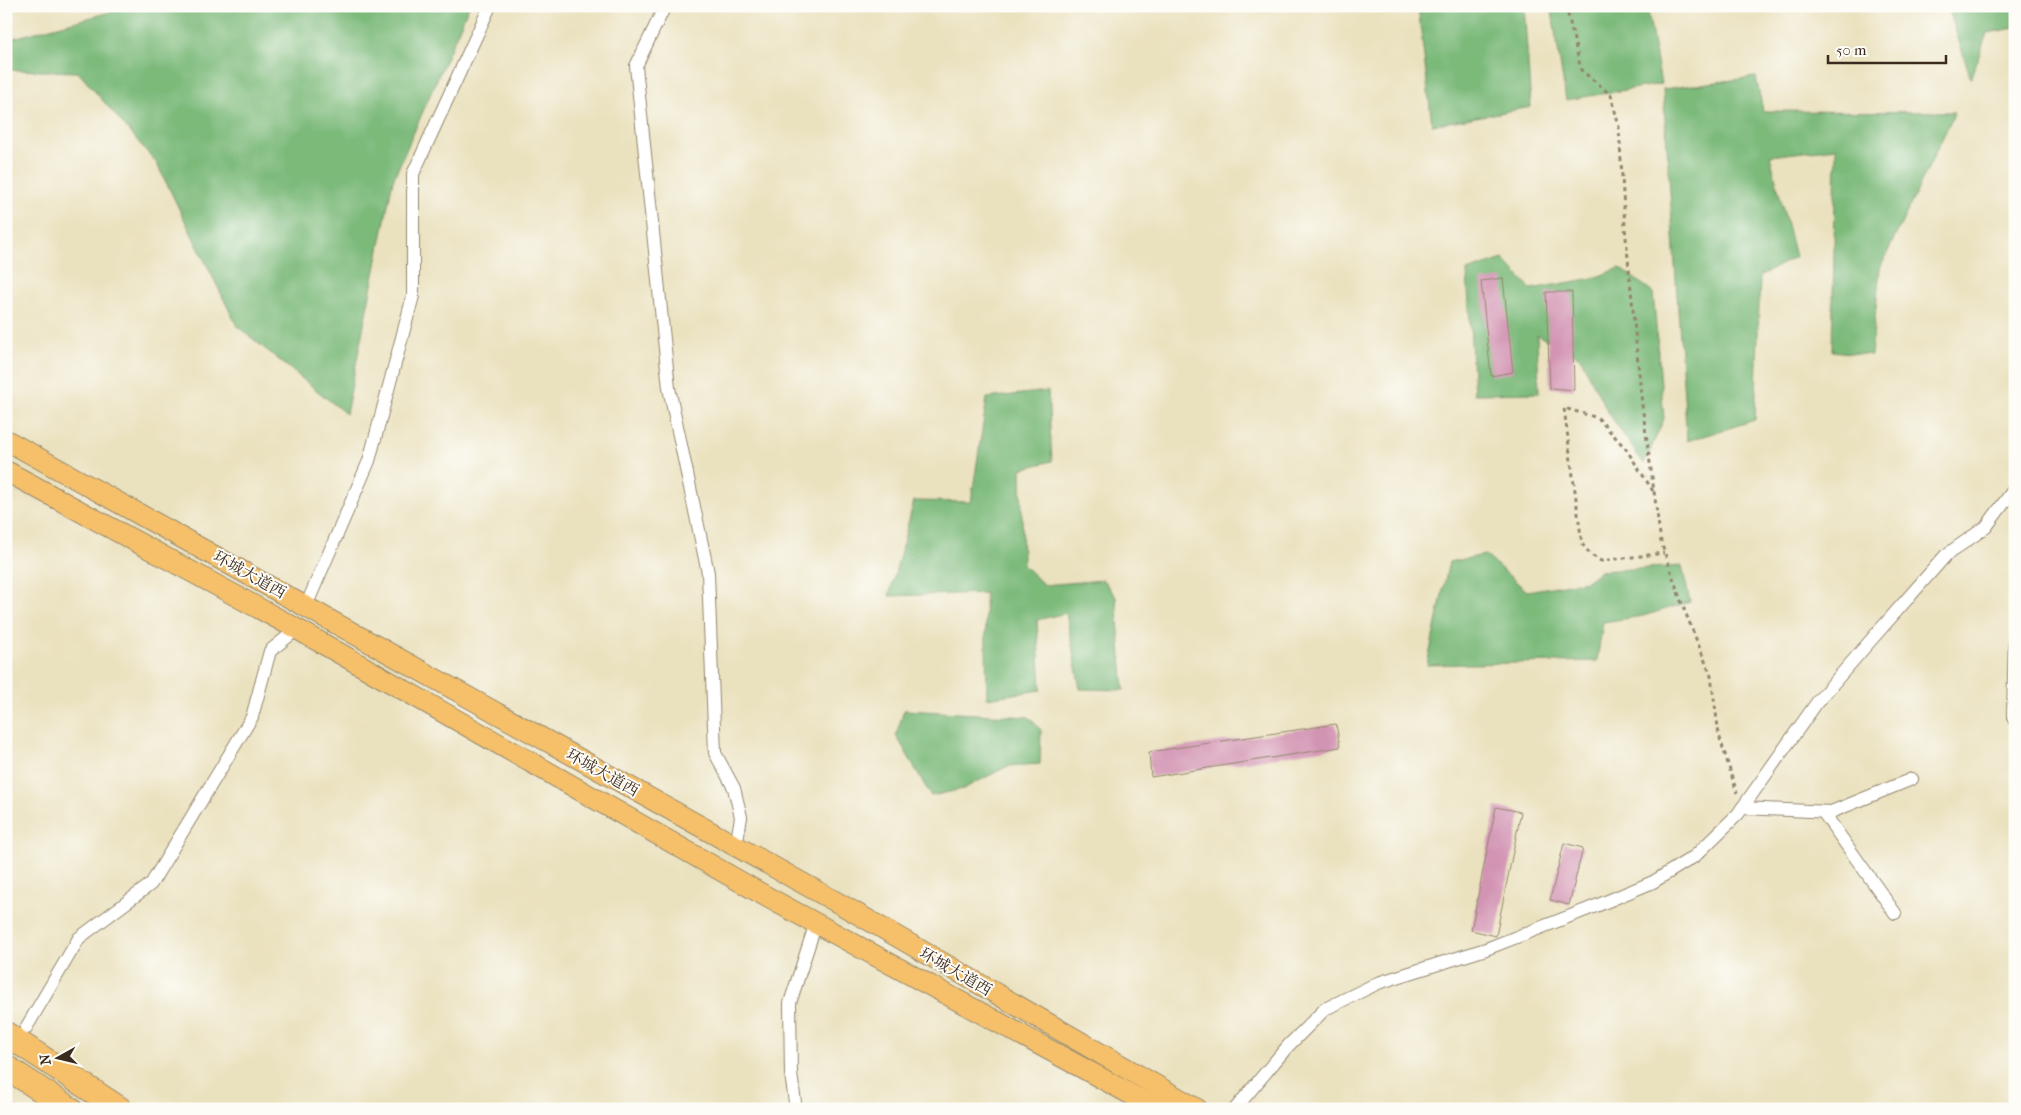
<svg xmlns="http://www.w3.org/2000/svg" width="2021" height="1115" viewBox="0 0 2021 1115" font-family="'IM FELL French Canon','Noto Serif SC',serif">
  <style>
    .forest { fill: #7bba7a; stroke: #5b724c }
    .building { fill: #d394b4 }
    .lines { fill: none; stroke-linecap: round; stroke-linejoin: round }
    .street-casing { stroke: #92866e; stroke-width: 14 }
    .primary-casing { stroke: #92866e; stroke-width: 22 }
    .highway-casing { stroke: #92866e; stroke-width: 26 }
    .path { stroke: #92866e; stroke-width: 3; stroke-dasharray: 4 4; stroke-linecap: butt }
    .street { stroke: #fff; stroke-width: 12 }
    .primary { stroke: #f6c06b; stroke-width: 20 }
    .highway { stroke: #f6c06b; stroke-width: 24 }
    .labels { text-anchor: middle; stroke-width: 4; stroke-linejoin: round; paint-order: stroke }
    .street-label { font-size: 16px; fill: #3b2a1e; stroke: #fdfcf7 }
  </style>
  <rect width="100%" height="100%" fill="#fdfcf7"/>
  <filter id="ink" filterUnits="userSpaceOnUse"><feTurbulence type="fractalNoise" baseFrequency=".02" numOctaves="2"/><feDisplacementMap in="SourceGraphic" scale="10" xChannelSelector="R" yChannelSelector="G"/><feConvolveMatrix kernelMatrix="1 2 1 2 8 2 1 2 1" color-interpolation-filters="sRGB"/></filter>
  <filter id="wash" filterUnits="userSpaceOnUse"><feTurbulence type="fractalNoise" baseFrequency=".0096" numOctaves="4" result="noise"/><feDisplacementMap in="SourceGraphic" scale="20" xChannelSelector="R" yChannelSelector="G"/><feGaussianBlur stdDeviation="1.12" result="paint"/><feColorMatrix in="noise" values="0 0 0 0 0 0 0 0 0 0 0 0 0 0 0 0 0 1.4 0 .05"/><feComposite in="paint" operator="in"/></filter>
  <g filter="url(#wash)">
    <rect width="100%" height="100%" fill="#eae1be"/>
    <!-- forest -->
    <g class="forest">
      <path d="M133,6H469L393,180L346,414L237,326L156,162L78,72L9,70L6,68V40Z"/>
      <path d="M1418,6H1524L1531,107L1432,125Z"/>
      <path d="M1551,6H1647L1661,84L1566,100Z"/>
      <path d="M1938,6H2015V28L1987,33L1971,79L1950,13Z"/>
      <path d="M1756,77L1763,111L1955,112L1880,268L1871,355L1832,351L1836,148L1770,156L1795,257L1760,276L1755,420L1687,441L1663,89Z"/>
      <path d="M1503,259L1531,289L1594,278L1620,268L1653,292L1664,419L1644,464L1607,411L1580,357L1537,335L1539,393L1474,394L1467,271Z"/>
      <path d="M1048,391L1052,461L1021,469L1023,565L1044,585L1103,580L1116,597L1124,690L1080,689L1066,613L1037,620L1041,690L987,698L985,593L889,596L914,501L971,502L987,398Z"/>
      <path d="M1485,555L1527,591L1587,581L1600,571L1682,566L1690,602L1643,616L1603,622L1597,661L1427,665L1449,562Z"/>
      <path d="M904,710L1029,717L1041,730L1040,764L1008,766L963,789L931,796L896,735Z"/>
    </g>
    <g id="blocks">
      <!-- building -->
      <g class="building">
        <path d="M1503,278L1513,372L1491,376L1481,281Z"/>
        <path d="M1546,292H1572L1574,390L1550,388Z"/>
        <path d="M1336,724L1340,747L1151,777L1149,752Z"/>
        <path d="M1496,807L1521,812L1496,936L1471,930Z"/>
        <path d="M1564,843L1583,848L1569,905L1550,900Z"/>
      </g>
    </g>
  </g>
  <g filter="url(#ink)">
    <use href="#blocks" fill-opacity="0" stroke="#92866e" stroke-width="1"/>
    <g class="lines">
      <!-- street casing -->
      <g class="street-casing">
        <g id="street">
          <path d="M665,6L636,66L669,388L708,573L715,753L734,788L741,817L736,847"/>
          <path d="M306,606L369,461L413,296V174L490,6"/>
          <path d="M2015,630L2013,717L2015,721"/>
          <path d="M1742,808L1831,812L1912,779"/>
          <path d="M1823,812L1895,913"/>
          <path d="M26,1028L79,938L151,884L252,717L270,651L297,629"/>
          <path d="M796,1109L791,1074L790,1003L813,932V922"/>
          <path d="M1235,1109L1288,1046L1325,1009L1378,983L1486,949L1596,906L1653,882L1695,856L1738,814L1818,701L1871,640L1946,555L1986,527L2015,488"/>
        </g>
      </g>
      <!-- primary casing -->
      <g class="primary-casing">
        <g id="primary">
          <path d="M6,440L849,909L1197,1109"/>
          <path d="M6,471L297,629L769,898L1158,1109"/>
        </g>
      </g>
      <!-- highway casing -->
      <g class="highway-casing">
        <g id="highway">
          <path d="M6,1034L120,1109"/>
          <path d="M6,1067L70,1109"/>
        </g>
      </g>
      <!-- path -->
      <g class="path">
        <path d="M1566,6L1581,70L1611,95L1619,127L1625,227L1642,405L1661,542L1682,604L1711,676L1719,735L1737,793"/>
        <path d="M1653,491L1626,449L1598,418L1564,408L1582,544L1591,555L1601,561L1664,553"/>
      </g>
      <!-- street -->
      <use href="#street" class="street"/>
      <!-- primary -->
      <use href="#primary" class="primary"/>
      <!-- highway -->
      <use href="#highway" class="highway"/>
    </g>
  </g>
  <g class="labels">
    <!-- street labels -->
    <g class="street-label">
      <text transform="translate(250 574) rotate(29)" y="6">环城大道西</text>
      <text transform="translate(603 772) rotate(29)" y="6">环城大道西</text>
      <text transform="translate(956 971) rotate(30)" y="6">环城大道西</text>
    </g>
  </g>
  <!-- margin -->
  <rect width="2021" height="1115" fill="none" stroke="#fdfcf7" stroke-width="25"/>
  <!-- north arrow -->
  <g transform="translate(58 1058) rotate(262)" stroke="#fdfcf7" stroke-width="4" paint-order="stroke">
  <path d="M0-4L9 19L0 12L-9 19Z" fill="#3b2a1e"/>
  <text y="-8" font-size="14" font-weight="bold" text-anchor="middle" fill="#3b2a1e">N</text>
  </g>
  <!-- scale -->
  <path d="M1828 55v8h118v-8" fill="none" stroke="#3b2a1e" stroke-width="2.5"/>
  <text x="1836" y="55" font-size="15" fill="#3b2a1e" stroke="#fdfcf7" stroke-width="4" paint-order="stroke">50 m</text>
</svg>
